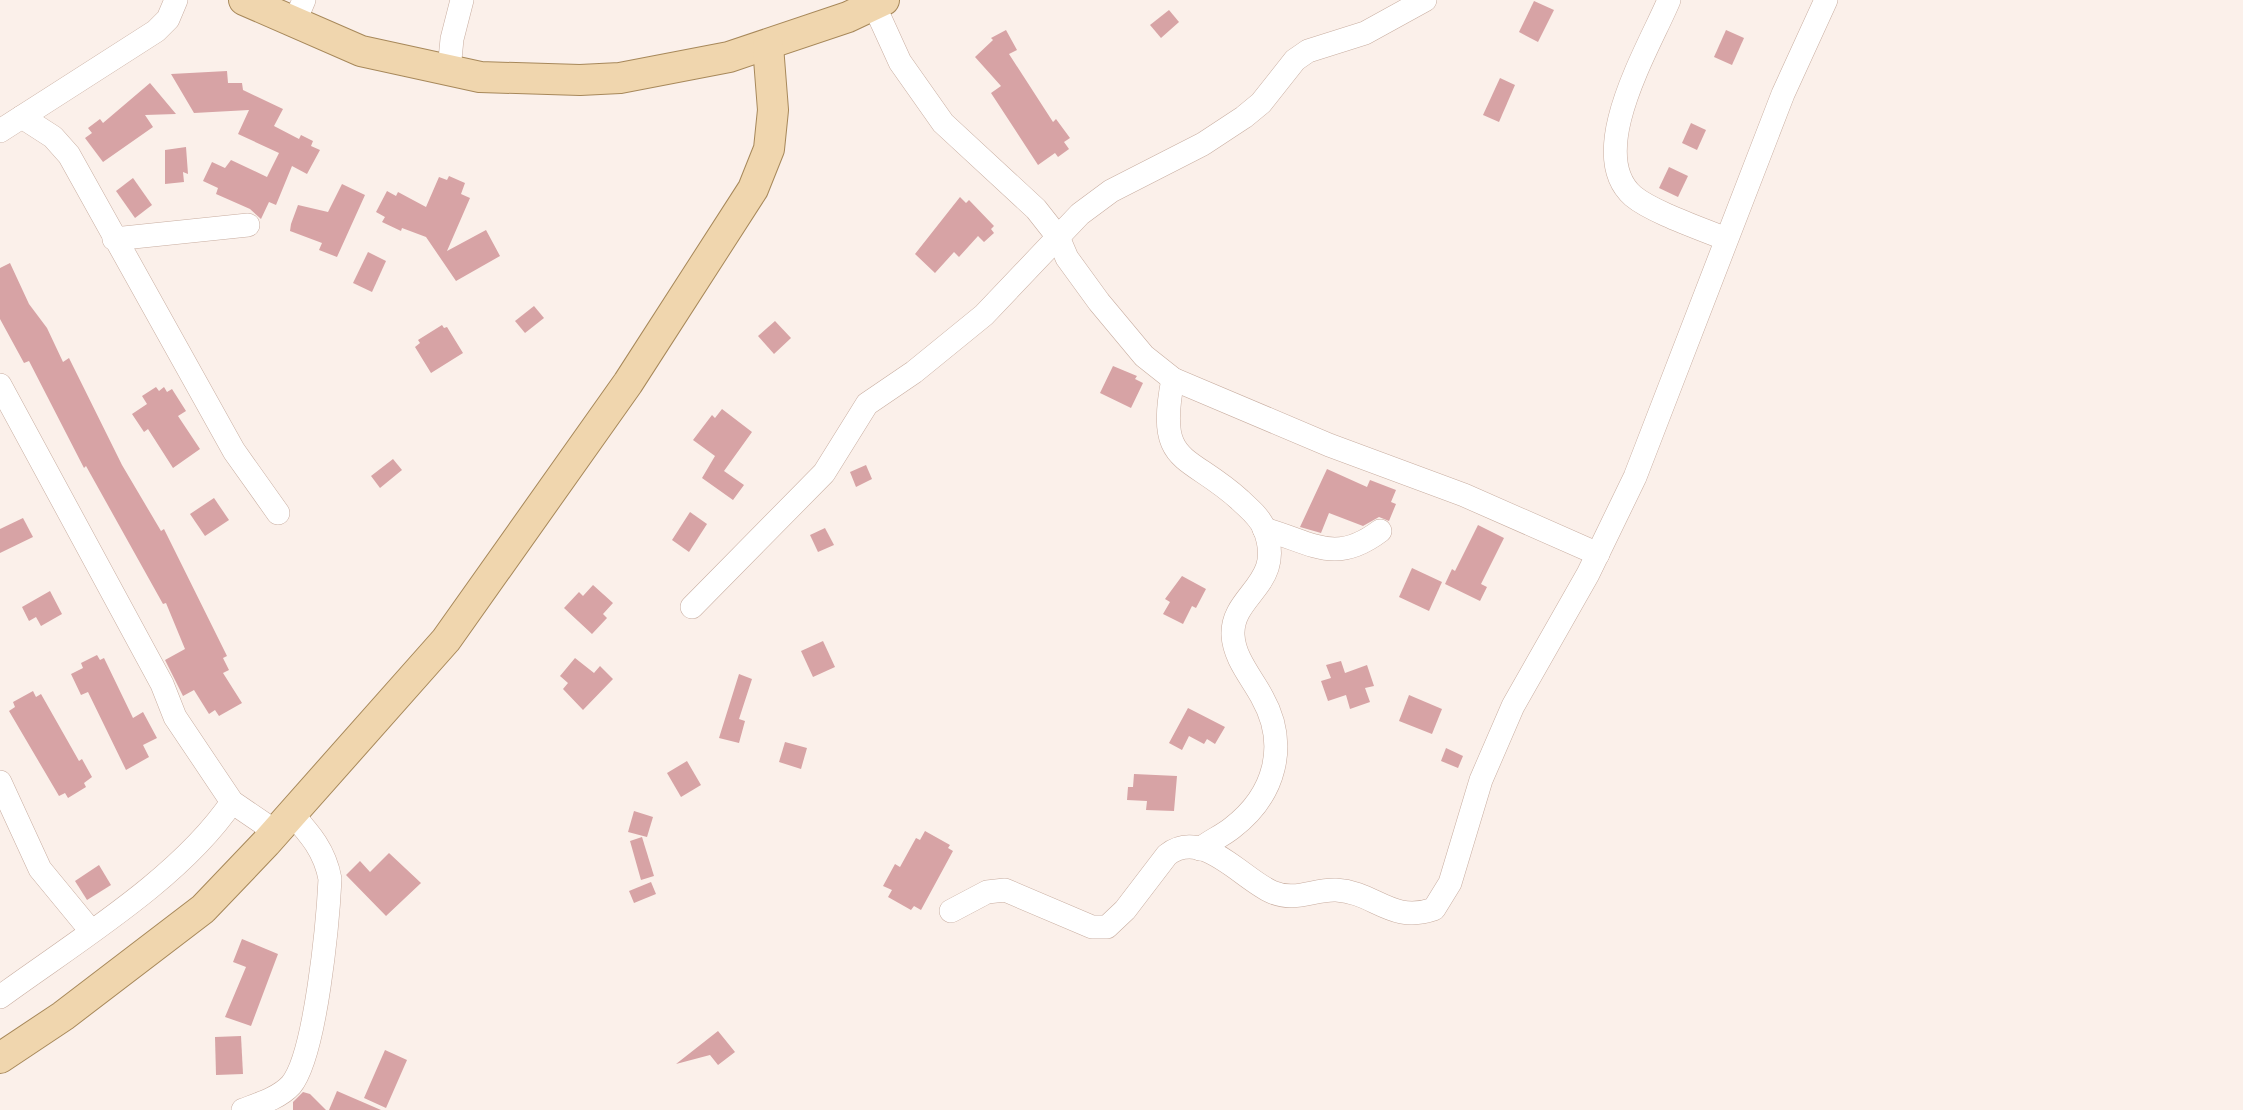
<svg xmlns="http://www.w3.org/2000/svg" width="2243" height="1110" viewBox="0 0 2243 1110" font-family="'Source Sans 3',sans-serif">
  <style>
    .building { fill: #d7a3a5 }
    .lines { fill: none; stroke-linecap: round; stroke-linejoin: round }
    .minor-casing { stroke: #c8ada0; stroke-width: 24 }
    .major-casing { stroke: #a7885a; stroke-width: 32 }
    .minor { stroke: #fff; stroke-width: 23 }
    .major { stroke: #f0d6ae; stroke-width: 30 }
  </style>
  <rect width="100%" height="100%" fill="#fbf0ea"/>
  <!-- building -->
  <g class="building">
    <path d="M1534,1L1554,10L1538,42L1519,32Z"/>
    <path d="M1169,10L1179,22L1161,38L1150,25Z"/>
    <path d="M1006,30L1017,50L1009,54L1053,122L1056,119L1070,138L1064,142L1069,149L1058,157L1055,153L1038,165L991,93L1001,86L975,57L993,40L991,38Z"/>
    <path d="M1726,30L1744,38L1732,65L1714,57Z"/>
    <path d="M227,71L228,83H242L243,90L283,109L274,126L299,139L301,135L313,141L311,146L320,150L307,174L292,166L276,205L269,202L261,219L250,209L216,194L218,188L203,181L212,162L225,168L231,160L267,177L279,153L238,134L249,110L194,113L171,74Z"/>
    <path d="M1500,78L1515,85L1499,122L1483,115Z"/>
    <path d="M150,83L176,114L145,115L153,127L103,162L85,138L92,133L88,128L100,119L103,123Z"/>
    <path d="M1691,123L1706,130L1697,150L1682,143Z"/>
    <path d="M186,147L188,174L183,172L184,182L165,184V150Z"/>
    <path d="M1669,167L1688,176L1678,197L1659,188Z"/>
    <path d="M449,176L465,183L461,194L470,198L447,251L486,230L500,256L456,281L426,237L402,228L401,231L382,222L385,217L376,212L387,191L396,196L398,192L426,207L439,177L447,180Z"/>
    <path d="M133,178L152,205L135,218L116,191Z"/>
    <path d="M342,184L365,195L337,257L319,250L322,243L290,231L291,224L298,205L328,212Z"/>
    <path d="M960,197L966,203L969,200L994,226L991,229L994,233L984,242L978,236L959,257L954,252L935,273L915,254Z"/>
    <path d="M368,252L386,261L372,292L353,283Z"/>
    <path d="M10,263L29,304L47,328L63,362L69,358L122,465L161,531L164,529L227,656L223,658L229,670L223,673L242,703L219,716L215,710L209,714L194,690L183,696L165,660L185,649L166,603L163,604L86,466L84,468L29,361L24,363L0,319V268Z"/>
    <path d="M534,306L544,318L525,333L515,321Z"/>
    <path d="M775,321L791,338L774,354L758,336Z"/>
    <path d="M442,325L444,328L447,327L463,353L431,373L415,347L420,343L418,340Z"/>
    <path d="M1113,366L1137,376L1135,379L1143,383L1131,408L1100,393Z"/>
    <path d="M156,387L159,391L164,387L167,392L172,389L186,411L178,416L200,449L173,468L148,429L144,432L132,414L147,404L142,396Z"/>
    <path d="M722,409L752,432L724,471L744,485L733,500L702,478L715,456L693,440L712,415L715,418Z"/>
    <path d="M393,459L402,470L380,488L371,476Z"/>
    <path d="M866,465L872,479L856,487L850,472Z"/>
    <path d="M1327,469L1367,487L1370,480L1396,490L1391,502L1396,504L1389,521L1379,517L1363,526L1329,513L1321,533L1300,527Z"/>
    <path d="M214,498L229,520L205,536L190,514Z"/>
    <path d="M690,512L707,524L689,552L672,540Z"/>
    <path d="M23,518L33,537L0,553V529Z"/>
    <path d="M1478,525L1504,538L1481,584L1487,587L1480,601L1445,584L1452,569L1455,571Z"/>
    <path d="M825,528L834,545L818,552L810,535Z"/>
    <path d="M1412,568L1442,582L1429,611L1399,597Z"/>
    <path d="M1182,576L1206,589L1196,608L1192,606L1183,624L1163,614L1170,602L1165,599Z"/>
    <path d="M593,585L613,603L603,614L607,618L592,634L564,608L579,592L583,596Z"/>
    <path d="M50,591L62,614L41,626L36,617L29,621L22,607Z"/>
    <path d="M823,641L835,667L813,677L801,651Z"/>
    <path d="M97,655L100,660L104,658L133,718L143,712L157,738L143,745L149,757L126,770L88,692L81,695L71,674L83,668L81,663Z"/>
    <path d="M575,658L594,673L600,666L613,679L583,710L563,689L568,683L560,676Z"/>
    <path d="M1341,661L1345,673L1367,665L1374,686L1365,688L1370,702L1350,709L1346,695L1328,701L1321,681L1331,678L1326,665Z"/>
    <path d="M739,674L752,679L739,719L745,721L739,743L719,738Z"/>
    <path d="M33,691L36,697L41,694L79,761L82,759L92,777L84,783L86,787L68,798L65,793L59,796L9,711L15,707L13,702Z"/>
    <path d="M1409,695L1442,709L1432,734L1399,721Z"/>
    <path d="M1188,708L1225,727L1215,744L1207,739L1204,744L1189,736L1182,750L1169,743Z"/>
    <path d="M785,742L807,748L801,769L779,762Z"/>
    <path d="M1446,748L1463,756L1458,768L1441,761Z"/>
    <path d="M687,761L701,785L681,797L667,773Z"/>
    <path d="M1134,774L1177,776L1174,811L1146,810L1147,801L1127,800L1128,787H1133Z"/>
    <path d="M634,811L653,817L647,837L628,832Z"/>
    <path d="M925,831L950,845L948,848L953,851L921,910L914,906L911,910L888,897L892,890L883,886L895,864L900,867L916,838L920,840Z"/>
    <path d="M642,837L654,876L641,880L630,841Z"/>
    <path d="M389,853L421,883L386,916L346,875L360,861L370,872Z"/>
    <path d="M99,865L111,885L87,900L75,881Z"/>
    <path d="M651,882L656,894L634,903L629,891Z"/>
    <path d="M242,939L278,954L251,1026L225,1017L246,967L233,962Z"/>
    <path d="M718,1031L735,1052L718,1065L710,1055L676,1064Z"/>
    <path d="M241,1036L243,1074L216,1075L215,1037Z"/>
    <path d="M385,1050L407,1060L386,1108L364,1098Z"/>
    <path d="M337,1091L381,1110H329Z"/>
    <path d="M303,1092L310,1094L326,1110H293V1102Z"/>
  </g>
  <g class="lines">
    <!-- minor casing -->
    <g class="minor-casing">
      <g id="minor">
        <path d="M1669,0C1650,46 1584,153 1633,196C1652,212 1702,229 1726,239"/>
        <path d="M874,5L900,62L943,123L1036,209L1058,237L1067,258L1099,302L1144,356L1173,379L1329,445L1464,495L1598,554"/>
        <path d="M295,21L304,0"/>
        <path d="M449,70L452,39L462,0"/>
        <path d="M22,117L53,137L69,155L234,451L278,513"/>
        <path d="M0,131L156,31L168,19L176,0"/>
        <path d="M114,239L248,225"/>
        <path d="M1173,379C1156,467 1187,452 1240,500C1249,509 1259,516 1264,528C1287,584 1231,594 1233,635C1234,658 1252,678 1262,697C1289,745 1275,795 1232,828C1222,836 1210,841 1200,849"/>
        <path d="M0,385L162,684L175,717L232,802L276,832"/>
        <path d="M1264,529C1313,543 1335,565 1380,531"/>
        <path d="M692,607L824,473L867,404L914,372L984,315L1080,214L1111,191L1203,144L1244,117L1261,103L1295,60L1308,51L1365,33L1425,0"/>
        <path d="M0,782L40,869L91,931"/>
        <path d="M951,911L987,892L1005,890L1092,927H1107L1125,910L1167,855C1202,827 1242,879 1272,892C1295,902 1314,889 1336,890C1375,892 1391,924 1434,909L1450,883L1481,780L1513,706L1588,574L1635,477L1783,94L1826,0"/>
        <path d="M0,997C75,942 180,879 232,802"/>
        <path d="M243,1110C259,1104 279,1098 291,1085C316,1055 328,920 330,879C325,851 310,834 292,814"/>
      </g>
    </g>
    <!-- major casing -->
    <g class="major-casing">
      <g id="major">
        <path d="M244,0L361,51L480,77L580,80L620,78L729,57L848,17L884,0"/>
        <path d="M0,1058L63,1016L203,909L266,843L446,640L628,383L753,189L769,149L773,110L768,46"/>
      </g>
    </g>
    <!-- minor -->
    <use href="#minor" class="minor"/>
    <!-- major -->
    <use href="#major" class="major"/>
  </g>
</svg>
